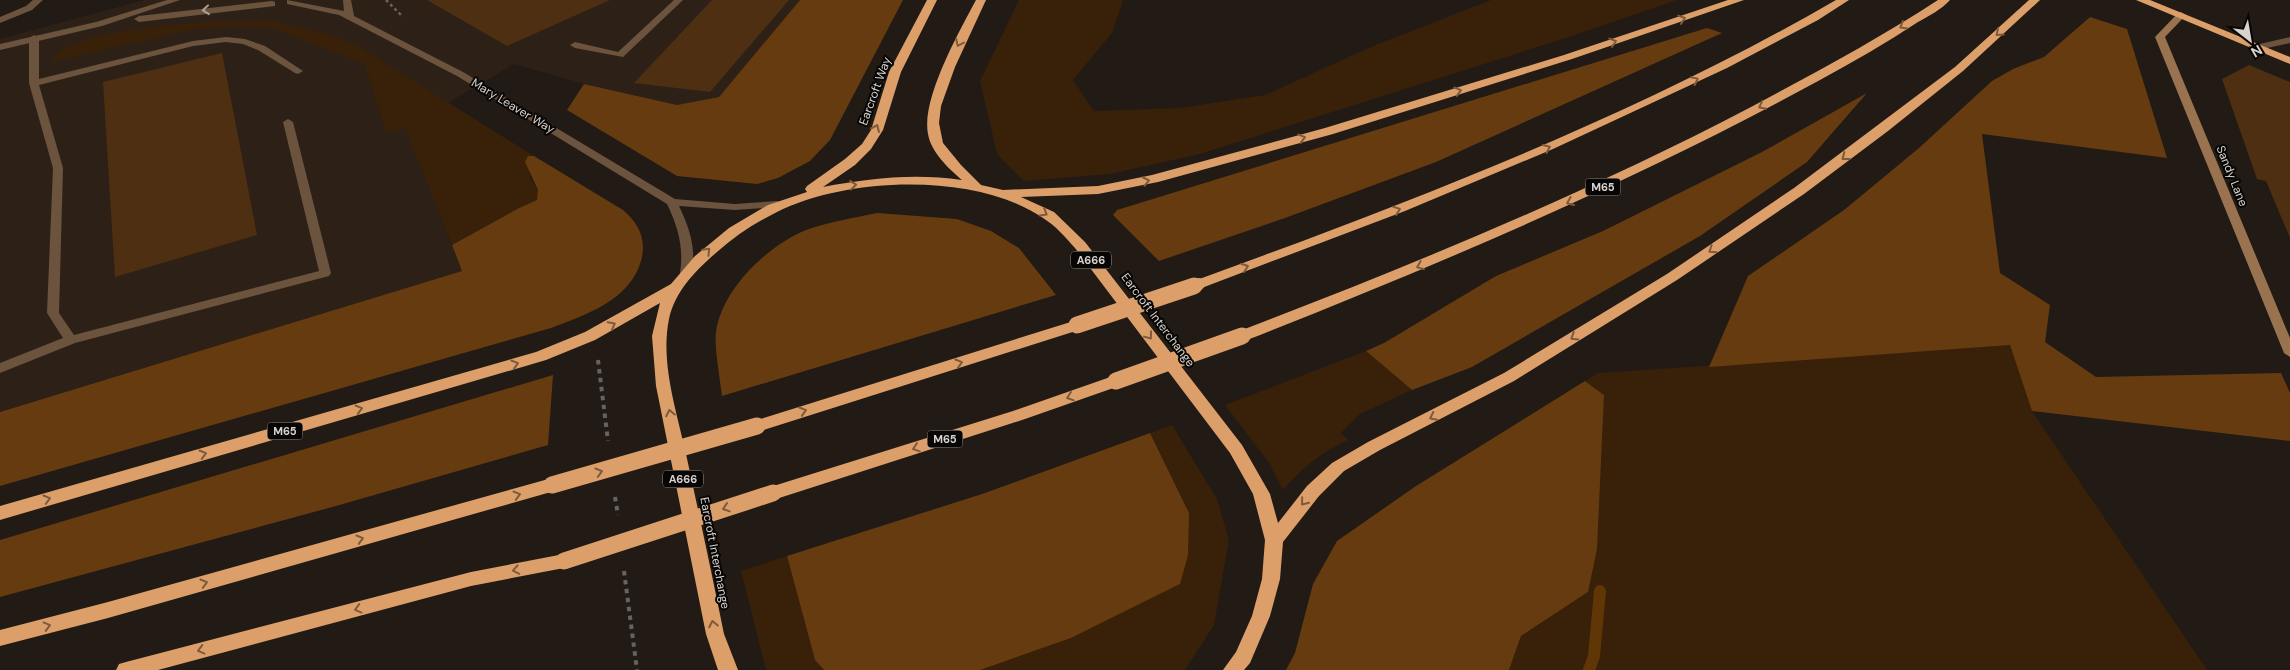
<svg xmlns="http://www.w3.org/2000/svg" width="2290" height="670" viewBox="0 0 2290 670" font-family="'DM Sans',sans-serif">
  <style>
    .built { fill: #2d2117 }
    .green { fill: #382009 }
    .forest { fill: #663b0f }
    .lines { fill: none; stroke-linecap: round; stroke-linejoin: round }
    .stream { stroke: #603607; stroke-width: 12 }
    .building { fill: #4e2f12 }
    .path-far1 { stroke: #68625e; stroke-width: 2.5; stroke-dasharray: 3 3; stroke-linecap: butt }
    .path { stroke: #68625e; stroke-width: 4; stroke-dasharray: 4.5 4.5; stroke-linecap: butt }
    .lane { fill: #6b533e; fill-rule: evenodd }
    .street { fill: #6b533e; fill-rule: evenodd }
    .secondary { fill: #99724f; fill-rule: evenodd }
    .highway { fill: #dd9f69; fill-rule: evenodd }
    .highway-bridge-far1 { stroke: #dd9f69; stroke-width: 12 }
    .highway-bridge { stroke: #dd9f69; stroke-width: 17 }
    .oneway { stroke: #aca096 }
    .oneway2 { stroke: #7d5a3c }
    .labels { text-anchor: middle; stroke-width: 4; stroke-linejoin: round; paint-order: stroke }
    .shield { fill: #080604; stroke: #9a9693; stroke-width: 1 }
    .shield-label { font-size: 11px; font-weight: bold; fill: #d8d3d0 }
    .street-label { font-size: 12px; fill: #d8d3d0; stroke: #080604 }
  </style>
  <rect width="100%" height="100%" fill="#211a15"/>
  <!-- built -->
  <path class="built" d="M144,0H800L719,97L677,105L584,84L514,64L406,128L462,271L0,412V39Z"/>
  <!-- green -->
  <g class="green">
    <path d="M1019,0H1123L1112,33L1073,80L1094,111L1180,108L1265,95L1373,46L1491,0H1677L1569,37L1200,154L1110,174L1024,181L997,154L980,81Z"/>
    <path d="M254,20L278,22L329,34L361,48L534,156H528L530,178L538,190V200L517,209L452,245L405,128L386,133L365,64L274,29L245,26L197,29L51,62C64,27 218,21 254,20Z"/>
    <path d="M2010,345L2032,411L2207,670H1509L1521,636L1588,592L1604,395L1585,381L1598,373Z"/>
    <path d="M1366,351L1412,390L1360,414L1341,433L1348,440C1320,453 1304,467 1283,490L1269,463L1225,405Z"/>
    <path d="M1172,425L1217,499L1229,540L1214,625L1185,670H980L1071,638L1180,584L1189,513L1150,433Z"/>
    <path d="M787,556L815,660L824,670H767L765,666L741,571Z"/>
  </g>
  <!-- forest -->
  <g class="forest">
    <path d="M800,0H903L830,140L810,161L778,178L757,184L677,176L567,110L584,84L677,105L719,97Z"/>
    <path d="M2090,17L2127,29L2167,158L1982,134L2000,273L2050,305L2045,342L2096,377L2281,373L2290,393V441L2032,411L2010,345L1709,367L1748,276L1844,210L1919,148L1992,81L2013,69L2044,57Z"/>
    <path d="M1707,28L1722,33L1436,162L1285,218L1159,261L1113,215L1117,210Z"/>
    <path d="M1867,93L1807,162L1700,236L1472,367L1412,390L1366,351L1384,343L1496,276L1603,231L1762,152Z"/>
    <path d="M528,156H534L623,210C639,224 647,239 641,261C630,300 586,315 551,328L0,486V412L462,271L452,245L517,209L537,200L538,190L525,162Z"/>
    <path d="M877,213L957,219L991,231L1019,248L1056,295L722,396C720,379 714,347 716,332C722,289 767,246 806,230C828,222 853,218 877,213Z"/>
    <path d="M553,375L548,445L336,506L0,597V540Z"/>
    <path d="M1585,381L1604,395L1597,549L1588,592L1521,636L1509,670H1286L1295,653L1313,584L1337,541L1416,486Z"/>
    <path d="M1150,433L1189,513L1188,555L1180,584L1071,638L980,670H824L815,660L787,556L982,494Z"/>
  </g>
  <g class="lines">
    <!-- stream -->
    <path class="stream" d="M1589,670L1594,656L1600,591"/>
  </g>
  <!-- building -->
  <g class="building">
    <path d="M427,0H610L507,46Z"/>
    <path d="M712,0H789L710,92L634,83Z"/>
    <path d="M222,53L257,235L115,277L103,82Z"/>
    <path d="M2249,65L2290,82V238L2266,181L2257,179L2222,79Z"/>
  </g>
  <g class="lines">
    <!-- path-far1 -->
    <path class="path-far1" d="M386,0L403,17"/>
    <!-- path -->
    <g class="path">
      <path d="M598,360L608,441"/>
      <path d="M615,497L618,515"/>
      <path d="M624,571L637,670"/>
    </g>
    <!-- lane -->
    <g class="lane">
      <path d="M33,0H43L32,10L0,23V17L26,6Z"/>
      <path d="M674,0H683L623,57L575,48L570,45L575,42L618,52Z"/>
      <path d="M34,35L39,38V79L193,41L226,37L245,39L265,46L303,71L298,74L295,73L258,50L243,44L226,42L193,46L39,85L63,168L59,313L74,335L319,271L283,122L288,119L293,122L331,273L329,276L75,343L0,373V363L63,338L47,313L53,168L29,83V38Z"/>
      <path d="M2290,37V43L2258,50L2253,47L2255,45Z"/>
    </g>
    <!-- street -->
    <g class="street">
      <path d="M167,0H180L102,26L0,50V44L96,22Z"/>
      <path d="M287,0L344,11L343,0H351L354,16L463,72L675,199L735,204L777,201L783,204L777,207L735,210L679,206C690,229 696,248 692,273L690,276H682L680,273C684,247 678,227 667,204L457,76L339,15L287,4Z"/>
      <path d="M272,1L275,2V6L139,22L134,19L139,16Z"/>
    </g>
    <!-- secondary -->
    <path class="secondary" d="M2181,12L2186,15L2165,37L2290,338V357L2284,353L2155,37L2178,13Z"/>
    <!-- highway -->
    <g class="highway">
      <path d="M927,0H937L901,72L883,130L871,149L855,165L823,187C869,178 915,173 962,180C948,168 931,152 928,134C921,99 959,32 976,0H986L955,67L941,106L939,123L943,143L961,165L981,185L1003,190L1098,186L1152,175L1325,128L1564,55L1728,0H1744L1572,59L1333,134L1158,182L1098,194L1021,197L1054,212L1085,242L1242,445L1270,494L1278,523L1307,486L1332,463L1368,442L1504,373L1667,274L1794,188L1955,67L2029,0H2040L1963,71L1888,131L1804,194L1677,280L1514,381L1380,450L1344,471L1319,496L1283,542L1280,579L1270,616L1250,663L1244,670H1223L1236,652L1252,616L1262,579L1265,540L1253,494L1230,453L1075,248C1065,237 1056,226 1043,218C976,172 847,177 777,212C755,223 735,236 717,252C696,270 675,291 669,319C660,363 677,412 686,454C699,514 712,574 724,634L738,670H718L706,634L656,386L652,336L660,303L595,340L546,360L0,520V506L536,352L585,332L671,284L695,256L729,228L768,205L807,192L805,189L807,186L845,159L862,144L871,130L889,72Z"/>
      <path d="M1836,0H1849L1818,20L1727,68L1553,149L1405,211L1199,289L1192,284L1194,281C1413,201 1634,117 1836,0Z"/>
      <path d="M1938,0H1950C1942,9 1929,16 1918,22C1886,43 1853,62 1820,80C1635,181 1443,263 1247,340H1237L1234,336L1237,332C1412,265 1585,194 1751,107C1815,73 1878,39 1938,0Z"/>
      <path d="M2136,0H2150L2290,57V64Z"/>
      <path d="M1077,320L1082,321L1084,325L1082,329L757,432L751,430L749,426L751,422Z"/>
      <path d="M1116,375L1122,377L1124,381L1122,385L1025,419L773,500L767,498L764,493L767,488L1013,411Z"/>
      <path d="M552,478L558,480L560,485L558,490L108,618L0,646V630L108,602Z"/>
      <path d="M564,554L570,556L573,561L570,566L564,568L471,586L158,670H116L119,664L126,662L471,572Z"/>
    </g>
    <!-- highway-bridge-far1 -->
    <path class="highway-bridge-far1" d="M1190,287L1199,284"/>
    <!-- highway-bridge -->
    <g class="highway-bridge">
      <path d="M1077,325L1194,286"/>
      <path d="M1116,381L1242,336"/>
      <path d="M552,485L757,426"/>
      <path d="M564,561L773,493"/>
    </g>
  </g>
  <!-- one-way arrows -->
  <defs><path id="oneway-chevron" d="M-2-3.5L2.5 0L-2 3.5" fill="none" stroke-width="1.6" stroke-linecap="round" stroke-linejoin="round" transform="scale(1.25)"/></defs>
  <use class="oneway" href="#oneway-chevron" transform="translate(206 10) rotate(174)"/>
  <g class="oneway2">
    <use href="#oneway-chevron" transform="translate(1682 19) rotate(-18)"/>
    <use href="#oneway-chevron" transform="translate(1903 26) rotate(149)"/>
    <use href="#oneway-chevron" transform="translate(1999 33) rotate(138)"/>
    <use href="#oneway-chevron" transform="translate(1613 42) rotate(-18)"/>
    <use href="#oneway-chevron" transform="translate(959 43) rotate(115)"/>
    <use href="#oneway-chevron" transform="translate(1695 80) rotate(-26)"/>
    <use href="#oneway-chevron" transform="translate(1458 91) rotate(-17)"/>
    <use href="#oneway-chevron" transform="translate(1762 106) rotate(152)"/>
    <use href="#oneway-chevron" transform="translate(876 128) rotate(-66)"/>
    <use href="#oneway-chevron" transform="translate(1302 138) rotate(-16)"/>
    <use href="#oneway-chevron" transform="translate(1547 148) rotate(-24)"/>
    <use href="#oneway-chevron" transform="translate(1845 157) rotate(143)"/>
    <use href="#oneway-chevron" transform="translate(1146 181) rotate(-12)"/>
    <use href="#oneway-chevron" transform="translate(853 185) rotate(-6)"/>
    <use href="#oneway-chevron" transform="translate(1570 202) rotate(157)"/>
    <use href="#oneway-chevron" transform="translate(1397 210) rotate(-21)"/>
    <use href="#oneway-chevron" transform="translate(1044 213) rotate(31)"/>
    <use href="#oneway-chevron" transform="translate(1712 250) rotate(146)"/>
    <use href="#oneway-chevron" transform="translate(707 251) rotate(-46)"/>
    <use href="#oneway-chevron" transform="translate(1420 266) rotate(158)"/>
    <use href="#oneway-chevron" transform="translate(1245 267) rotate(-20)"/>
    <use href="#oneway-chevron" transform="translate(612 325) rotate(-28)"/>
    <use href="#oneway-chevron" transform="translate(1149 336) rotate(53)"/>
    <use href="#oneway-chevron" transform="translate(1574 337) rotate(148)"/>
    <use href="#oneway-chevron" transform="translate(959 363) rotate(-17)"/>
    <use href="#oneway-chevron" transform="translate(515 364) rotate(-17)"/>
    <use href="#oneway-chevron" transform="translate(1070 397) rotate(161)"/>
    <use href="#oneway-chevron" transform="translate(359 409) rotate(-16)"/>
    <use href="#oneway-chevron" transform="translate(803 411) rotate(-17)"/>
    <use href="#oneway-chevron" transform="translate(670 413) rotate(-101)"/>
    <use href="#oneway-chevron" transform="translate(1433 417) rotate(153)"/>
    <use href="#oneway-chevron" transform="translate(916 448) rotate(162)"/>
    <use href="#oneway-chevron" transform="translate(203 454) rotate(-16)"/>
    <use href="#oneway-chevron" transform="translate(599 472) rotate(-16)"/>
    <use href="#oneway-chevron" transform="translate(517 495) rotate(-16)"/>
    <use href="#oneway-chevron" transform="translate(47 499) rotate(-16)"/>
    <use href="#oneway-chevron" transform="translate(1304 502) rotate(129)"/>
    <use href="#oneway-chevron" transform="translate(726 508) rotate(162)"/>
    <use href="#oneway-chevron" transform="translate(360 539) rotate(-16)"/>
    <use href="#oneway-chevron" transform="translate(516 570) rotate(169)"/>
    <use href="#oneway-chevron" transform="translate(204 583) rotate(-16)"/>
    <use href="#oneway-chevron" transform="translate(358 609) rotate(165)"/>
    <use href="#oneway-chevron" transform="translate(713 624) rotate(-101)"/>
    <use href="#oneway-chevron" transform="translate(47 626) rotate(-15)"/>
    <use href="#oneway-chevron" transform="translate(201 650) rotate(165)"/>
  </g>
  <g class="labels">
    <!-- shield labels -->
    <g class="shield">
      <rect x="1585.5" y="178.5" width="35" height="17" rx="4"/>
      <rect x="1071" y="251.5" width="40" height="17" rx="4"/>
      <rect x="267.5" y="422.5" width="35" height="17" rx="4"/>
      <rect x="927.5" y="430.5" width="35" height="17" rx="4"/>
      <rect x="663" y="470.5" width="40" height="17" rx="4"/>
    </g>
    <g class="shield-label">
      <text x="1603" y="191">M65</text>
      <text x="1091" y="264">A666</text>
      <text x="285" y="435">M65</text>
      <text x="945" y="443">M65</text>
      <text x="683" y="483">A666</text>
    </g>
    <!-- street labels -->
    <g class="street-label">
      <text transform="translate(875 91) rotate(-70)" y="4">Earcroft Way</text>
      <text transform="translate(513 106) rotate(31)" y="4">Mary Leaver Way</text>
      <text transform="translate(2232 176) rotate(68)" y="4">Sandy Lane</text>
      <text transform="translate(1158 320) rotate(53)" y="4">Earcroft Interchange</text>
      <text transform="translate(715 553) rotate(79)" y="4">Earcroft Interchange</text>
    </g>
  </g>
  <!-- north arrow -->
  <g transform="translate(2250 40) rotate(149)" stroke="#080604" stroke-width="4" paint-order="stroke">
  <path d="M0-4L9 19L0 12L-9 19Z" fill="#d8d3d0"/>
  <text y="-8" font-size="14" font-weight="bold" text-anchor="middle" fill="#d8d3d0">N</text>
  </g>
</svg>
